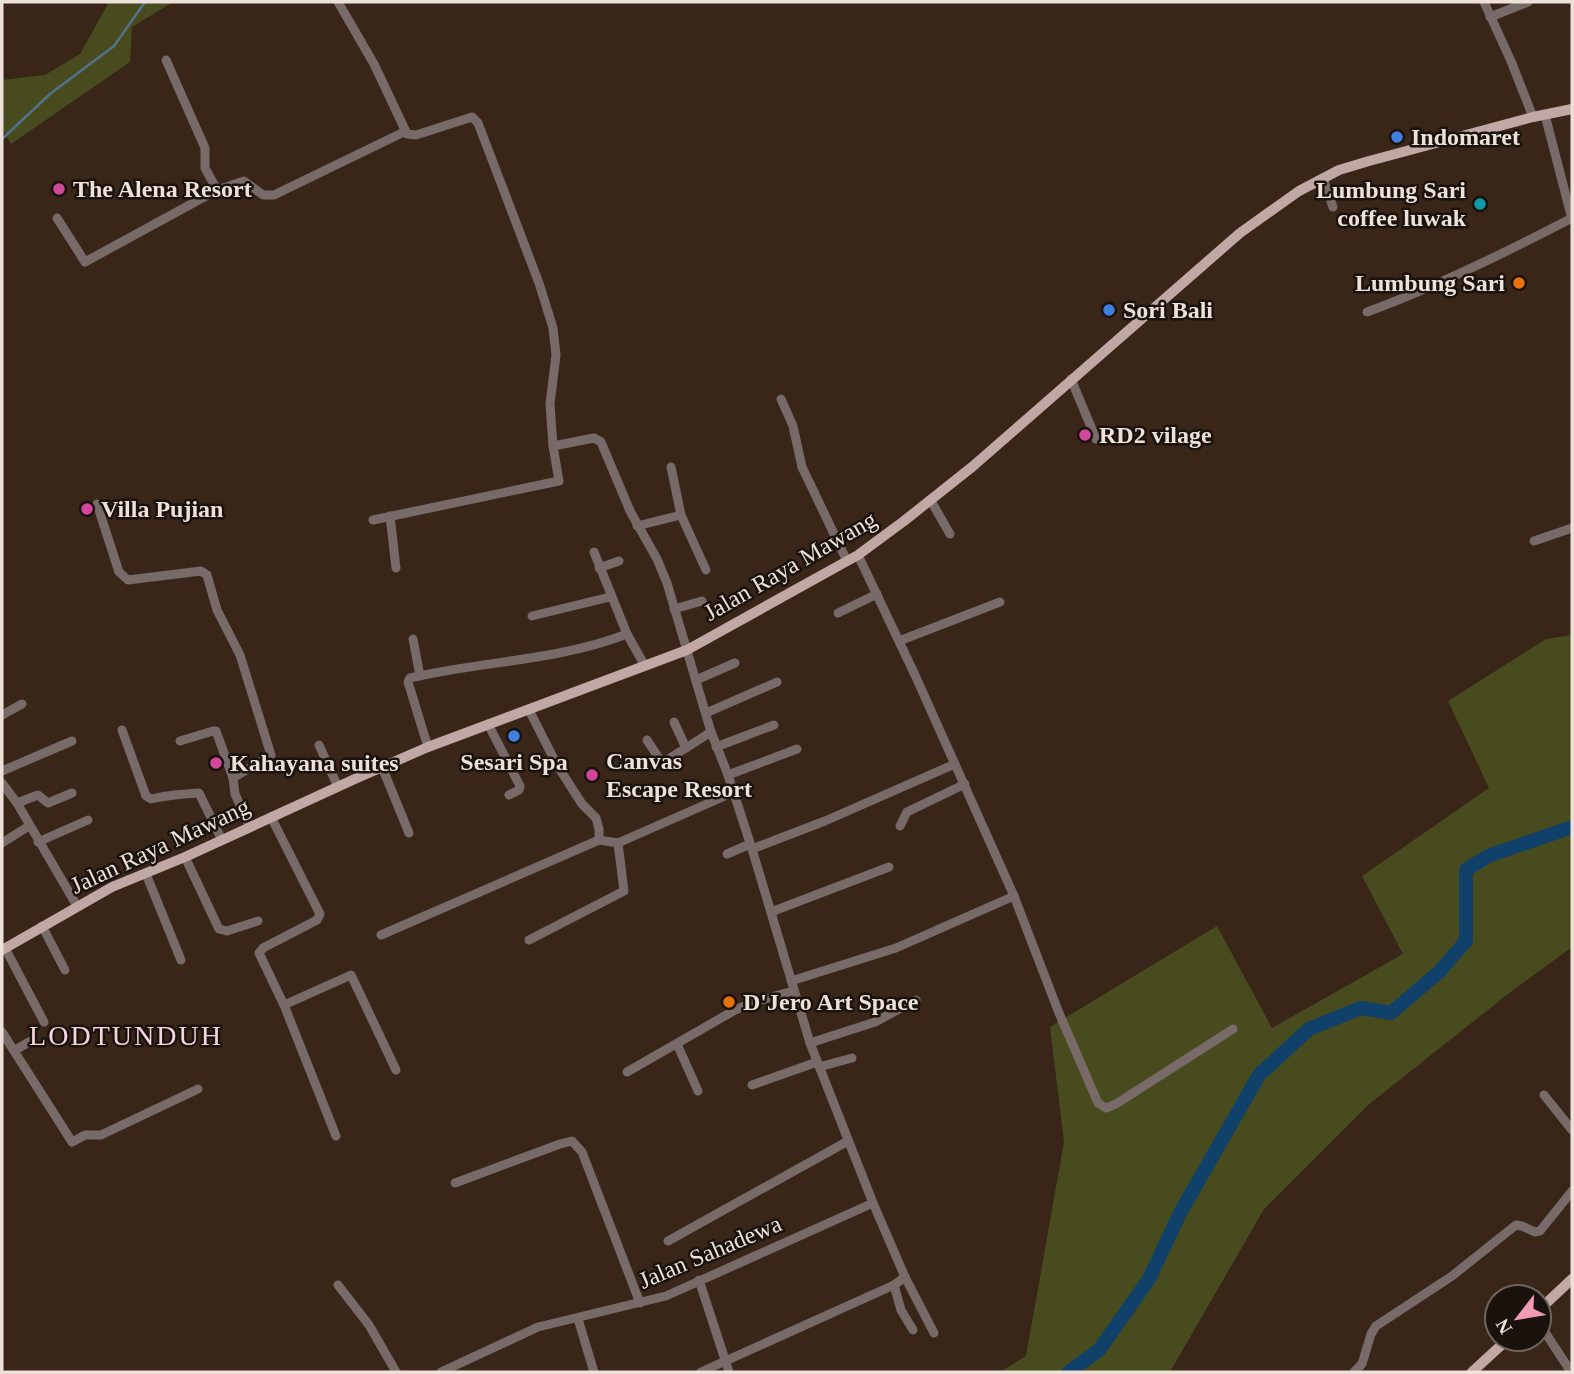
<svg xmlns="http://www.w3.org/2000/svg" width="1574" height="1374" viewBox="0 0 1574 1374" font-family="Georgia,serif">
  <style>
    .green { fill: #474b1e }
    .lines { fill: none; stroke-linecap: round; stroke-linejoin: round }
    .stream { stroke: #52718b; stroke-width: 2.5 }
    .river { stroke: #0f416a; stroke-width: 14 }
    .minor { stroke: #776a68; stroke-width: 9 }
    .major { stroke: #c2a8a5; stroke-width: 10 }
    .shop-dot { fill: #3f7fe0; stroke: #1a120c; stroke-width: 2.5 }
    .hotel-dot { fill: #d1479c; stroke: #1a120c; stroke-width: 2.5 }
    .culture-dot { fill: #0f9aa8; stroke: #1a120c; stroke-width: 2.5 }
    .food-dot { fill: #e8710a; stroke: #1a120c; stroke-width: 2.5 }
    .labels { text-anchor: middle; stroke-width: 5; stroke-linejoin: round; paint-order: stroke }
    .poi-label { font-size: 24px; font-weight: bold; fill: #eee1d9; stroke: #1a120c; text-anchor: start }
    .street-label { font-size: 24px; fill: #eee1d9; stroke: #1a120c }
    .quarter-label { font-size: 28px; letter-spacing: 2px; fill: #f7d5de; stroke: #1a120c }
  </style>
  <rect width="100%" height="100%" fill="#392619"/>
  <!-- green -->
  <g class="green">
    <path d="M109,2H173L132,27L130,62L11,144L2,129V80L45,75L80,54Z"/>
    <path d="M1572,635V947L1508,994L1368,1105L1264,1209L1170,1372H1000L1026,1356L1064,1142L1050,1027L1217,926L1272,1028L1403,954L1362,876L1489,788L1448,701L1546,639Z"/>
  </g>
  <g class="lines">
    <!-- stream -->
    <path class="stream" d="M2,139L50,94L114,46L145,2"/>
    <!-- river -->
    <path class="river" d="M1069,1372L1099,1350L1149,1279L1180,1213L1259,1075L1309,1029L1361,1008L1391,1013L1439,972L1466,941V870L1488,856L1572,827"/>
    <!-- minor -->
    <g class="minor">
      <path d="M338,2L374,64L407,134L416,135L472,117L478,123L539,283L553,328L556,355L550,404L553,446L559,481L373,520"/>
      <path d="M1484,2L1511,61L1533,117"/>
      <path d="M1490,17L1528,2"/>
      <path d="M166,60L205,148V168L217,190"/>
      <path d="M1545,115L1572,219"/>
      <path d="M1323,178L1333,207"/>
      <path d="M57,218L85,262L217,190L244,181L263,195H274L404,132"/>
      <path d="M1367,312C1438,286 1505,253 1572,218"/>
      <path d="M1071,379L1096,439"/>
      <path d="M781,399L793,426L802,467L847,561"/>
      <path d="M553,446L594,438L601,442L630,511L657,559L667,583L711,732L728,775L752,849L810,1043L873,1203L905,1277L934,1333"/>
      <path d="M671,467L681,515L706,570"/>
      <path d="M931,501L950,534"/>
      <path d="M97,504L119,572L128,580L201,571L207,575L217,610L240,655L271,755L233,778L235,794L250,827"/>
      <path d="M390,516L396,568"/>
      <path d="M637,526L681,515"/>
      <path d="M1534,541L1572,528"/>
      <path d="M594,552L627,634L645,666"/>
      <path d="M858,555L915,675L1014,896L1059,1013L1098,1103L1106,1108L1116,1104L1233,1029"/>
      <path d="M599,568L619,561"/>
      <path d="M674,609L702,601"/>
      <path d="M838,613L877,594"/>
      <path d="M532,616L610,597"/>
      <path d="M413,639L420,676"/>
      <path d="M899,641L1000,602"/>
      <path d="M696,680L735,663"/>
      <path d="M529,710L557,765L582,804L596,818L599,829V840"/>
      <path d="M706,713L777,682"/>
      <path d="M2,715L22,704"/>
      <path d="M674,722L686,748L711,732"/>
      <path d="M488,724L520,786L519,790L509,795"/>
      <path d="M122,730L146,796L151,799C167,795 183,794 199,793L222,840"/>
      <path d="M647,740L662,763L686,748"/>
      <path d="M180,741L213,731H216L233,778"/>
      <path d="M319,745L338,787"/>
      <path d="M428,747L408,682L410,678C482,661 557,661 627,634"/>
      <path d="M716,747L774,725"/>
      <path d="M382,767L409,833"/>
      <path d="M2,771L72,741"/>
      <path d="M728,775L797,749"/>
      <path d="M2,783L17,803L77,906"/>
      <path d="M17,803L38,795L48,803L72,793"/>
      <path d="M271,817L320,914L317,920L263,948L259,953L284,1005L336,1136"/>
      <path d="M900,826L907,812L965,784"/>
      <path d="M38,842L88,820"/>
      <path d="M2,843L29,826"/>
      <path d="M752,849L825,821L955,764"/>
      <path d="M727,854L750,844"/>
      <path d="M185,857L219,929L227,931L258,921"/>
      <path d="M146,874L181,960"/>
      <path d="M771,912L889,867"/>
      <path d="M42,926L65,970"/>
      <path d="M381,935L599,840L618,843L734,792"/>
      <path d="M529,940L624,891L618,843"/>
      <path d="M5,948L44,1022"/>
      <path d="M791,981L896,948L1014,896"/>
      <path d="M284,1005L351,975L396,1070"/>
      <path d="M2,1032L72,1142L85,1135H101L198,1089"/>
      <path d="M810,1043L875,1022L916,1000"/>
      <path d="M677,1044L698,1091"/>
      <path d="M15,1050L31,1041"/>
      <path d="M819,1067L852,1058"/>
      <path d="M627,1072L735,1010L754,1002L793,991"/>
      <path d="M752,1085L817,1062"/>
      <path d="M1544,1095L1572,1130"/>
      <path d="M455,1183L560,1144L572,1141L582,1152L640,1303"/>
      <path d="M668,1241L848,1141"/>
      <path d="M699,1280L729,1372"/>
      <path d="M338,1285L369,1325L396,1372"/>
      <path d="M894,1285L901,1310L913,1330"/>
      <path d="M578,1319L594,1372"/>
      <path d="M1539,1323L1571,1372"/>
      <path d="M441,1372L538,1327L666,1296L873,1203"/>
      <path d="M701,1372L894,1285L905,1277"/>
      <path d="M1354,1372L1362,1364L1371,1334L1376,1326L1452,1276L1516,1225L1522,1226L1535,1232L1540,1231L1572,1191"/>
    </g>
    <!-- major -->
    <g class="major">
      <path d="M2,950L112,887L185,857L357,778L428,747L687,650L858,555L904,521L972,467L1240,233L1299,191L1339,170L1369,161L1533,117L1572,109"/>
      <path d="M1539,1310L1572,1279"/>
      <path d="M1472,1372L1508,1339"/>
    </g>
  </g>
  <!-- markers -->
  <g class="shop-dot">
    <circle cx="1397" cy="137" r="7"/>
    <circle cx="1109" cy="310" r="7"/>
    <circle cx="514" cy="736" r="7"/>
  </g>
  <g class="hotel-dot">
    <circle cx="59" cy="189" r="7"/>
    <circle cx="1085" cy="435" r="7"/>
    <circle cx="87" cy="509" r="7"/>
    <circle cx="216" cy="763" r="7"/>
    <circle cx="592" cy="775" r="7"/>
  </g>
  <circle class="culture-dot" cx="1480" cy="204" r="7"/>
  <g class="food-dot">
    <circle cx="1519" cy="283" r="7"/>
    <circle cx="729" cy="1002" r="7"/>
  </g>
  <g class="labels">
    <!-- poi labels -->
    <g class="poi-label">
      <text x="1411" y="145">Indomaret</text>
      <text x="73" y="197">The Alena Resort</text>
      <text x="1466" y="198" text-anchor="end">Lumbung Sari<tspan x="1466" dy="28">coffee luwak</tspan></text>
      <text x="1505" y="291" text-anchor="end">Lumbung Sari</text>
      <text x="1123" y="318">Sori Bali</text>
      <text x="1099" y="443">RD2 vilage</text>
      <text x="101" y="517">Villa Pujian</text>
      <text x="606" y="769">Canvas<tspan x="606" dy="28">Escape Resort</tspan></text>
      <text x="514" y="770" text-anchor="middle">Sesari Spa</text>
      <text x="230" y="771">Kahayana suites</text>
      <text x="743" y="1010">D'Jero Art Space</text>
    </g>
    <!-- street labels -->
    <g class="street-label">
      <text transform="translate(790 566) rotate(-30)" y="8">Jalan Raya Mawang</text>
      <text transform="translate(160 846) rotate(-25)" y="8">Jalan Raya Mawang</text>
      <text transform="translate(710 1252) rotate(-23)" y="8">Jalan Sahadewa</text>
    </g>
    <!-- quarter labels -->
    <g class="quarter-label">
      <text x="126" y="1045">LODTUNDUH</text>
    </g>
  </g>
  <!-- border -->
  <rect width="1574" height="1374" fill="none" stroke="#eee1d9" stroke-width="7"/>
  <!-- north arrow -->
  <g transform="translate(1518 1318) rotate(239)"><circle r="33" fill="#1a120c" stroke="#6f655e" stroke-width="2"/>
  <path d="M0-5L12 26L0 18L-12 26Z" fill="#f09ab5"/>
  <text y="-10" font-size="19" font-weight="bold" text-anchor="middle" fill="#eee1d9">N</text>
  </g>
</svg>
